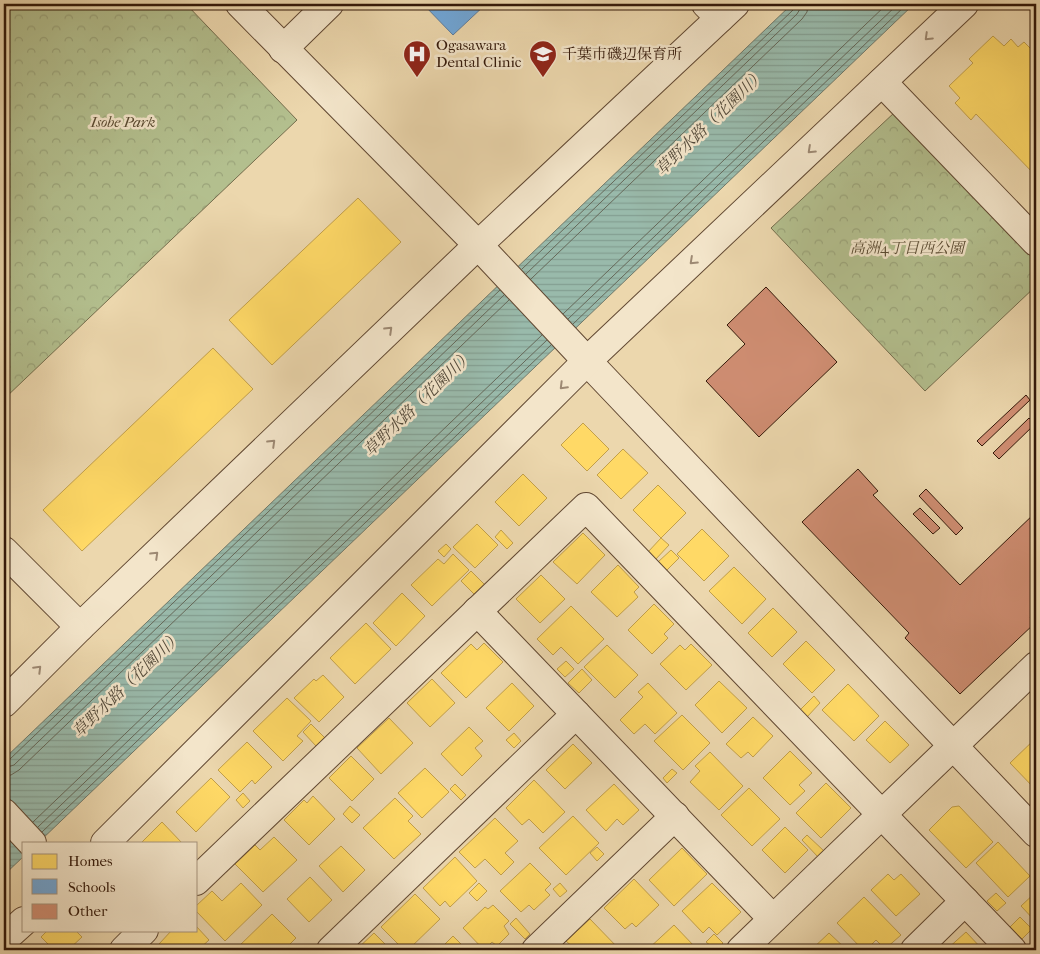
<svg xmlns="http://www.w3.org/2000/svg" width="1040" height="954" viewBox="0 0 1040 954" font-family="'IM FELL French Canon','Noto Serif JP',serif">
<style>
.park{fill:url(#park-crowns);stroke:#736c4c}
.water{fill:url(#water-rules);stroke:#70796a}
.homes{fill:#ffd966;stroke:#c29f4a}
.schools{fill:#6fa8dc;stroke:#5d7d9d}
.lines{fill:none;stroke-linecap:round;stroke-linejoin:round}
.shore{stroke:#66695a;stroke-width:1}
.building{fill:#d08e73;stroke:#331809}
.minor-casing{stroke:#614832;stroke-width:30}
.tertiary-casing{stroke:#614832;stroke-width:30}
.minor{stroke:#f3e5ca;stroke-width:28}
.tertiary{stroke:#f3e5ca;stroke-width:28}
.oneway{stroke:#9d8973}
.labels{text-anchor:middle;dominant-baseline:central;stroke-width:5;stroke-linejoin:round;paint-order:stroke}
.poi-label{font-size:15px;fill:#331809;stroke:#f3e5ca;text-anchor:start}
.park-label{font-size:15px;font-style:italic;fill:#594a31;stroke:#f3e5ca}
.water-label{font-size:16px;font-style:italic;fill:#52493a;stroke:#f3e5ca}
</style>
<defs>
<pattern id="park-crowns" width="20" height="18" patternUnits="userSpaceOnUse" patternTransform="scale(1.25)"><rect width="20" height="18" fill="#b3bf8e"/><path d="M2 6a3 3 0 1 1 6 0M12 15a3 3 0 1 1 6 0" fill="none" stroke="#9aa379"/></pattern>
<pattern id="water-rules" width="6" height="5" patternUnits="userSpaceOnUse" patternTransform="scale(1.25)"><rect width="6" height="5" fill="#99baab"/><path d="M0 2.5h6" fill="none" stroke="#849f92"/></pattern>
</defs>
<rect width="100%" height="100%" fill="#ecd7ad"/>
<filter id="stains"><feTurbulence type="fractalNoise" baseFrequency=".004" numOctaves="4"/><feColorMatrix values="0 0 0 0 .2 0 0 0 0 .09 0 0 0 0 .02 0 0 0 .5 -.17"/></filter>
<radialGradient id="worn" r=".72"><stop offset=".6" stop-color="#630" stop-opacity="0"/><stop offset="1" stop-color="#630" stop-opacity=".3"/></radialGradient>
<g class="park">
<polygon points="4,4 186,4 297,120 4,399"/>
<polygon points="895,112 1036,261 1036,286 925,391 771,228"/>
</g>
<polygon class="water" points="792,4 914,4 38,843 24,843 24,856 4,875 4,759"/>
<g class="homes">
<polygon points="993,36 1004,46 1011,39 1018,47 1024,42 1036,54 1036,176 976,114 971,120 955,103 960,98 949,86 973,63 969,59"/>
<polygon points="358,198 401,242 272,365 229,320"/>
<polygon points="213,348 253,389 82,551 43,510"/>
<polygon points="583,423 609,449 587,471 561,445"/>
<polygon points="623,449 648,473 621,499 597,475"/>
<polygon points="523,474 547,498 519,526 495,502"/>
<polygon points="658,485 686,513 661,538 633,510"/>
<polygon points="477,524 498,545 475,568 453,547"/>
<polygon points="702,529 729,556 704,581 677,554"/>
<polygon points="501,530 513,543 507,549 495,537"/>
<polygon points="583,533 605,555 577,584 553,562"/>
<polygon points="661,538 669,545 655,560 648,552"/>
<polygon points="446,544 451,549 444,557 438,551"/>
<polygon points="671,550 679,558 666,571 658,562"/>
<polygon points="453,554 469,570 432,606 411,585 438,559 444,564"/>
<polygon points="618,565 639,587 634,592 638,597 617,617 591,592"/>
<polygon points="734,567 766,599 742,624 709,591"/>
<polygon points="471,571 485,585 475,595 461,581"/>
<polygon points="541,575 565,599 540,623 516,599"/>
<polygon points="402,593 425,616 396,646 373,623"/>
<polygon points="654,604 674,624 664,634 668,638 652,654 628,630"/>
<polygon points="571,606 604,639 578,664 561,647 553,655 537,639"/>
<polygon points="773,608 797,632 772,657 748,633"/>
<polygon points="366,623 391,649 355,684 330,658"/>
<polygon points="806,641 835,670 812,693 783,664"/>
<polygon points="484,643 503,662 466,698 441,673 471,644 477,650"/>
<polygon points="691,644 712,665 686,690 660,664 680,645 685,650"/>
<polygon points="607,645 638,675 615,698 584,667"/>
<polygon points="566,661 574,669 565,677 557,669"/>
<polygon points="582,669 592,680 579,693 568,683"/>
<polygon points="323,675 344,697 319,722 294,698 314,679 316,681"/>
<polygon points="432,679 455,703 430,727 407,703"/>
<polygon points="719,681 747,708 722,733 695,705"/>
<polygon points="512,683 534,706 509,731 486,708"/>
<polygon points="648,683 677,713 655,734 645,724 634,734 620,720 643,697 638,692"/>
<polygon points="848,684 879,716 854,741 822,710"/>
<polygon points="814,696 820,703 807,717 800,710"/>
<polygon points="287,698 311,721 297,736 303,741 283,761 253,731"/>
<polygon points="682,715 710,743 683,770 654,741"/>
<polygon points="753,717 773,736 753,757 748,752 741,758 726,744"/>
<polygon points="389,718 413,743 381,774 357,748"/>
<polygon points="885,721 909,745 890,763 866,740"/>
<polygon points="311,724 325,738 316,746 303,732"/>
<polygon points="469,727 483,741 475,748 482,756 462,776 441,754"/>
<polygon points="514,733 521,741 514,748 506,740"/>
<polygon points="1036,738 1036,790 1010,763"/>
<polygon points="247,742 272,767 255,784 252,780 240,792 218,770"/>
<polygon points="573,744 592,763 565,789 546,770"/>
<polygon points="790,751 812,773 799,785 805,791 790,805 763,778"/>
<polygon points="710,752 743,786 719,810 690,782 700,771 695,766"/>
<polygon points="351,756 374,779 352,801 329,778"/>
<polygon points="425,768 449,792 422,818 398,793"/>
<polygon points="672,769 677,773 667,783 663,778"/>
<polygon points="211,778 230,797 196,832 176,812"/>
<polygon points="534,780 565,812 543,833 529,819 522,825 506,808"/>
<polygon points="826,783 851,808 821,838 796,813"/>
<polygon points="455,784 466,795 461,800 450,789"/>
<polygon points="614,784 639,810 623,825 617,819 606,831 586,810"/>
<polygon points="749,788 780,819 752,846 721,815"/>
<polygon points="243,793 250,801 243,808 236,800"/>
<polygon points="313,796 335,819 309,845 284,820 304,800 307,803"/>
<polygon points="395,798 413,816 408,821 421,834 394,859 363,828"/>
<polygon points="350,806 360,815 352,823 343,814"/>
<polygon points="959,806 993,842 966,868 929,830 952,807"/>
<polygon points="573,816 599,843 566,875 539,848"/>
<polygon points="495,818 518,841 505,853 514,862 501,875 485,859 475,868 459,852"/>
<polygon points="162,822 182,843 141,843"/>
<polygon points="785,827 808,850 785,873 762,850"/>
<polygon points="807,835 824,851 818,857 802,840"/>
<polygon points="274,837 297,860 263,892 235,864 255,845 260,850"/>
<polygon points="998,842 1030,876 1008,897 976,863"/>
<polygon points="341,846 365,870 343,892 319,866"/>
<polygon points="597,847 604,854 597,861 590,853"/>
<polygon points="682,848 707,874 674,906 649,880"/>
<polygon points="455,857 477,881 450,907 445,901 440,906 423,888"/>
<polygon points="530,863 551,884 545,890 550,895 534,910 529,905 521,912 500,891"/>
<polygon points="888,874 894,880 901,874 920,894 896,916 871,890"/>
<polygon points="310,877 332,900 309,922 287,899"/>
<polygon points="634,879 659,905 636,927 632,923 625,929 604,908"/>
<polygon points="241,883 262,905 225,941 196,911 196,906 212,891 222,901"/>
<polygon points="479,883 487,891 477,901 469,893"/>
<polygon points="560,883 567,891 560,897 553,889"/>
<polygon points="712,883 741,912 717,935 709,927 703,933 682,911"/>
<polygon points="1036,892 1036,922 1021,906"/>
<polygon points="996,893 1006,903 997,911 987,901"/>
<polygon points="415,894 440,919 408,950 404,950 381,927"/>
<polygon points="864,897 901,935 885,949 876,940 866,950 863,950 837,923"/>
<polygon points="493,905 509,921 504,926 509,934 497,946 492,942 484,950 463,928 485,907 488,909"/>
<polygon points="272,914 296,938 284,950 238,950 237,948"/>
<polygon points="1020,917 1032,929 1022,939 1010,927"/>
<polygon points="516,918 530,934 525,939 510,924"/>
<polygon points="590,919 620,950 576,950 566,941"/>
<polygon points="674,925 695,947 692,950 647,950"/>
<polygon points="196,926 209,940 198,950 165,950 159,944 172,930 196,930"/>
<polygon points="48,930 77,930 76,931 82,937 68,950 54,950 41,937"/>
<polygon points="966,932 983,950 946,950"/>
<polygon points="374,933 391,950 356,950"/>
<polygon points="829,933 847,950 811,950"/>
<polygon points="714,934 723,943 716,950 706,942"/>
<polygon points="453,936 467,950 439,950"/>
</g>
<polygon class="schools" points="423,4 486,4 453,35"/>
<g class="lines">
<g class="shore">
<polyline points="522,269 793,10 795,4"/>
<polyline points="526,274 797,14 800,9 801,4"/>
<polyline points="531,279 802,19 807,12 808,4"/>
<polyline points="563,314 887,4"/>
<polyline points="568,319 898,4"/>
<polyline points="573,324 907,4"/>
<polyline points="4,762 9,760 500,290"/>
<polyline points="4,768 14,765 504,295"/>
<polyline points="4,776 11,775 19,770 509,300"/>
<polyline points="33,822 542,335"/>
<polyline points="38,827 547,340"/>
<polyline points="42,832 551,345"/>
</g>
</g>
<g class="building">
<polygon points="766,287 837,362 759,437 706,381 745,344 727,325"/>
<polygon points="1026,395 1030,400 982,446 977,441"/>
<polygon points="1029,418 1035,424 999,459 993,453"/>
<polygon points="858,469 878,491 873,495 960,585 1036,512 1036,611 1030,617 1035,623 960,694 905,638 909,633 802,522"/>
<polygon points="926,489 963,528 956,535 919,496"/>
<polygon points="920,508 940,528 933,534 913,514"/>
</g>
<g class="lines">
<g class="minor-casing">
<g id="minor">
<polyline points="240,4 478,245 587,361"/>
<polyline points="706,4 720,18"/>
<polyline points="283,49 329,4"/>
<polyline points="882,82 1036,242"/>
<polyline points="4,551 80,627"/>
<polyline points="477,611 773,919"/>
<polyline points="196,881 586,507 1012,950"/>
<polyline points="124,950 144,930"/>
<polyline points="331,950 576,714"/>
<polyline points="536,950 675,816"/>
<polyline points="741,950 1036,666"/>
<polyline points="915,950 965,901"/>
</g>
</g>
<g class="tertiary-casing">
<g id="tertiary">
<polyline points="587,361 1036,833"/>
<polyline points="4,703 80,627 478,245 735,4"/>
<polyline points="4,813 32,843"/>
<polyline points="105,843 587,361 964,4"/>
<polyline points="4,939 24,921"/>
</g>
</g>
<use href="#minor" class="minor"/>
<use href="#tertiary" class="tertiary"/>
</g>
<defs><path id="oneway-chevron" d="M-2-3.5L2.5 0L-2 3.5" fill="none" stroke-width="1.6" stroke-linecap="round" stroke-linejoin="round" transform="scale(1.25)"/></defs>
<g class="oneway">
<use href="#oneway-chevron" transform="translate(928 37) rotate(136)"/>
<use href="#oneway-chevron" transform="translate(811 150) rotate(137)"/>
<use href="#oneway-chevron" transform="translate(693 261) rotate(137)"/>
<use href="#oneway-chevron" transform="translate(389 330) rotate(-44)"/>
<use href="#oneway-chevron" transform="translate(563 386) rotate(135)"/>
<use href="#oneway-chevron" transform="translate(272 443) rotate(-44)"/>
<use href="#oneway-chevron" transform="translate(155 555) rotate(-44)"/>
<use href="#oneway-chevron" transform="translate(38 669) rotate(-45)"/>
</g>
<defs>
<g id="hospital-pin" transform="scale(1.4375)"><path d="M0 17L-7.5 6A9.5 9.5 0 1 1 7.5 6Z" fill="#8f2418" stroke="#f3e5ca"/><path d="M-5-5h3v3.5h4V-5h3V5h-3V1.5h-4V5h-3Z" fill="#fff"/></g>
<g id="school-pin" transform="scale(1.4375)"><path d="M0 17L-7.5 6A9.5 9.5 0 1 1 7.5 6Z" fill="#8f2418" stroke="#f3e5ca"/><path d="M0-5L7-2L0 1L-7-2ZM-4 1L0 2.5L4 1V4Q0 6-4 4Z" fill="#fff"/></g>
</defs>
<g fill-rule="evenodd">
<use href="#hospital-pin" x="417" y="54"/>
<use href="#school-pin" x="543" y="54"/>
</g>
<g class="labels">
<g class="poi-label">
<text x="436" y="45">Ogasawara<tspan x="436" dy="17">Dental Clinic</tspan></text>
<text x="562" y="54">千葉市磯辺保育所</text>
</g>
<g class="park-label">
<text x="123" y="122">Isobe Park</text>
<text x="907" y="248">高洲4丁目西公園</text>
</g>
<g class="water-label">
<text transform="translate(710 122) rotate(-44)">草野水路（花園川）</text>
<text transform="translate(418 403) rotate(-44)">草野水路（花園川）</text>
<text transform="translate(127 684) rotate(-44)">草野水路（花園川）</text>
</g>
</g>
<rect width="1040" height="954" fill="none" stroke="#ecd7ad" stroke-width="20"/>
<rect x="5" y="5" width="1030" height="944" fill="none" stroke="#331809" stroke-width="2.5"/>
<rect x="10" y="10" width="1020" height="934" fill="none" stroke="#331809"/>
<rect x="22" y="842" width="175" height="90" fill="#f3e5ca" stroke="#a6937d"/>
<rect x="32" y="854" width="25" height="15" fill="#ffd966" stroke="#a6937d"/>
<text x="68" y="866" font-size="15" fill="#331809">Homes</text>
<rect x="32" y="879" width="25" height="15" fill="#6fa8dc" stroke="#a6937d"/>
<text x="68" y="892" font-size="15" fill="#331809">Schools</text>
<rect x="32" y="904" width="25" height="15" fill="#d08e73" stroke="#a6937d"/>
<text x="68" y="916" font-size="15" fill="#331809">Other</text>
<rect width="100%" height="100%" filter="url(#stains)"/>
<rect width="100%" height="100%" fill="url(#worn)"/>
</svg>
